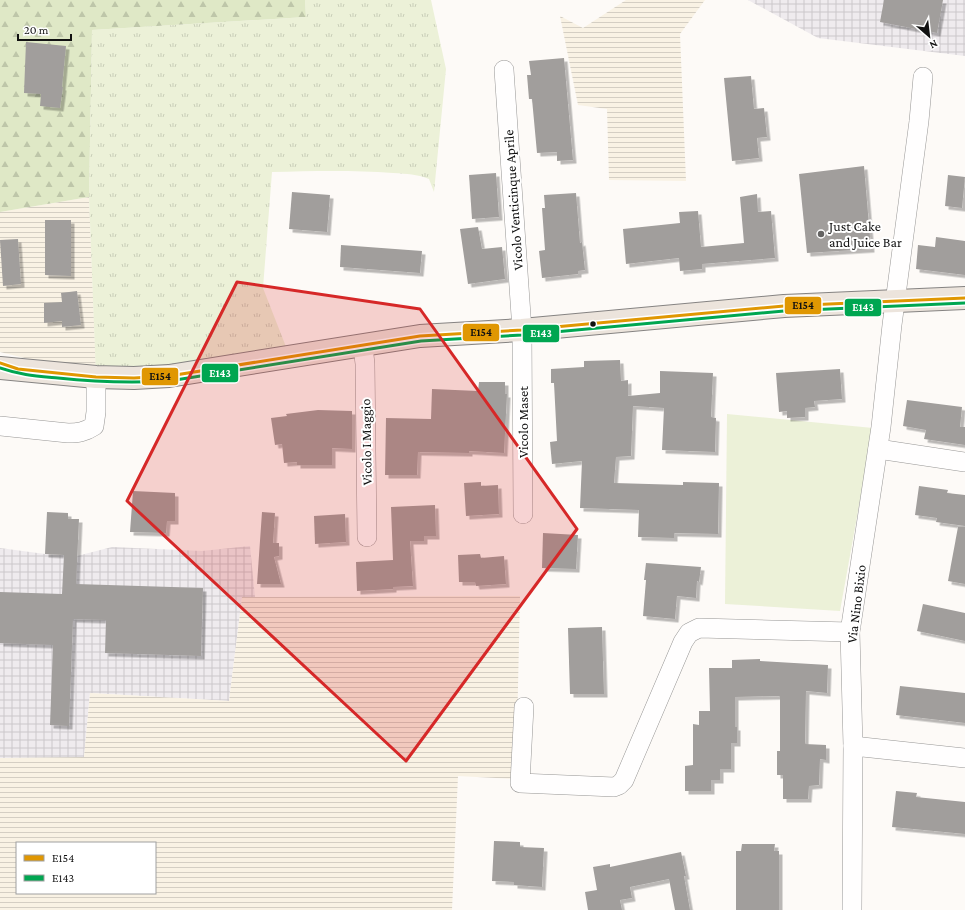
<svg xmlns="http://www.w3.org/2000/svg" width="965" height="910" viewBox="0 0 965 910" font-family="'Crimson Pro',serif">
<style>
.industrial{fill:url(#industrial-grid)}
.farmland{fill:url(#farmland-rules);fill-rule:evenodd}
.grass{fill:url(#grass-tufts)}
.forest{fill:url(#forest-firs)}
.park{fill:#ecf1d8}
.building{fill:#a19e9c;filter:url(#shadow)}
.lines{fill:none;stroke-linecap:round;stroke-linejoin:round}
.minor-casing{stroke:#979695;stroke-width:20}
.major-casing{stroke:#858382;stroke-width:24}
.minor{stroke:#fffefe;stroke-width:19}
.major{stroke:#ece4dc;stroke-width:22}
.bus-1-casing{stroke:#fff;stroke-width:6}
.bus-2-casing{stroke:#fff;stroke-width:6}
.bus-1{stroke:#e09702;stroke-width:3}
.bus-2{stroke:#00a651;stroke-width:3}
.marked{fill:#d62828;fill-opacity:0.2;stroke:#d62828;stroke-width:3;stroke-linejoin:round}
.poi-dot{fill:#646362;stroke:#fff;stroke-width:1.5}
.bus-dot{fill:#111;stroke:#fff;stroke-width:1.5}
.labels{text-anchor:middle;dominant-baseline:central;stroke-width:4;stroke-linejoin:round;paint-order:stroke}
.street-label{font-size:14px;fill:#111;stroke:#fff}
.poi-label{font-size:14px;fill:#111;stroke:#fff;text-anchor:start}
.line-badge{stroke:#fff;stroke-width:1.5}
.badge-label{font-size:11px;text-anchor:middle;font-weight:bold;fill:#fff}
.pale-badge-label{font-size:11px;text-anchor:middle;font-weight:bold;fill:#111}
</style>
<defs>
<pattern id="industrial-grid" width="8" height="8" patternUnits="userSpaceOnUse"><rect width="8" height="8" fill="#efebee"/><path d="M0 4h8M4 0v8" fill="none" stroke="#ccc8cb"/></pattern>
<pattern id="farmland-rules" width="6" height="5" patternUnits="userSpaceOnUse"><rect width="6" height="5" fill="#f9f2e4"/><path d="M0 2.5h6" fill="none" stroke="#d4cec3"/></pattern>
<pattern id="grass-tufts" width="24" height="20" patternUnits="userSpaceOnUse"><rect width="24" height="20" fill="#ecf1d8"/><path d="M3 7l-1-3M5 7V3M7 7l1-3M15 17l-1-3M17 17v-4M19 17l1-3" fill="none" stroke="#c9ceb8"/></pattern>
<pattern id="forest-firs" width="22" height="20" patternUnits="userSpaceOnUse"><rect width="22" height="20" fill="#dfe8c6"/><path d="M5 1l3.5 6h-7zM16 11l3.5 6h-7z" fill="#bec6a9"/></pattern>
<filter id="shadow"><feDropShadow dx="3.5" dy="3.5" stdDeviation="0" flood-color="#0004"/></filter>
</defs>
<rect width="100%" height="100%" fill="#fdfaf7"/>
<g class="industrial">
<polygon points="748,0 965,0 965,56 818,38"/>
<polygon points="250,546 255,597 242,598 229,701 90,693 84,757 0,758 0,548 45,554 77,556 112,547 202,551"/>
</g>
<g class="farmland">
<polygon points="626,0 705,0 680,34 686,181 609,180 607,109 578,105 560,16 583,28"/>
<polygon points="89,197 96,369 41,362 0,352 0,212"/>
<path d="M520,596L516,779L458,776L452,910H0V758L84,757L90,693L229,701L242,597ZM17,843H155V893H17Z"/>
</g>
<path class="grass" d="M305,0H431L446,69L434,192L429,179C416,174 408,174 393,173C353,170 313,171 272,172L263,288L290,357L96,377L89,197L92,30L306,17Z"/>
<polygon class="forest" points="0,0 305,0 306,17 92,30 89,197 0,212"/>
<polygon class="park" points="727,414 873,428 840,611 725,604"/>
<g class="building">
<polygon points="884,0 943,0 937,33 880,22"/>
<polygon points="26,42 66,46 62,87 63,87 60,108 40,106 41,94 24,93"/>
<polygon points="564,58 573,160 557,161 557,152 537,153 532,99 529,99 527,75 531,75 529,61"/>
<polygon points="751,76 754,109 764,108 767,137 757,138 759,158 732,161 724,78"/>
<polygon points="864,166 871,249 807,253 799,174"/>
<polygon points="496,173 499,217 472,219 469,175"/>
<polygon points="948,175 965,177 962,208 945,206"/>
<polygon points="292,192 330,195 327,232 289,229"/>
<polygon points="576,193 580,243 582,242 585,270 578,271 578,274 542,278 539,251 545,250 542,208 545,208 544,195"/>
<polygon points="757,194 758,212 771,211 775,258 702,264 702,269 680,271 679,258 626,264 623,229 680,223 679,212 698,211 701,247 744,243 740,197"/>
<polygon points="45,220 71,220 71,276 45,275"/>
<polygon points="478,227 482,249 502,247 505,279 468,284 460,229"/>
<polygon points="936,237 965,241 965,275 916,269 918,245 935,247"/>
<polygon points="18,239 21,284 3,286 0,240"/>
<polygon points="341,245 422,251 420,273 340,267"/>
<polygon points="77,291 81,325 62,327 62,321 44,323 44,303 62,302 61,293"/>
<polygon points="620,360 621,381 628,380 628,396 660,393 660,371 713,373 711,417 716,418 715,452 662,450 664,408 633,406 631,456 616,457 614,483 683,485 683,482 719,483 718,534 674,533 674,538 638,537 639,510 580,508 582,461 552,464 550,442 557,441 554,383 551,383 551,369 584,367 584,361"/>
<polygon points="840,369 842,399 814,401 815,407 805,408 805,417 787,418 787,411 779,412 776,373"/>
<polygon points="479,382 505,382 505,394 507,394 504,453 469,451 469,453 418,452 417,475 385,475 386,418 431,419 432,389 478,391"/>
<polygon points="907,400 962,407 960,427 965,427 965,445 924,439 926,430 903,426"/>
<polygon points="318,410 352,411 352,449 332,448 332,465 297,465 297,462 284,463 282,444 275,445 271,418 287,416 286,414"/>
<polygon points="481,482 481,486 498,485 499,514 466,516 464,483"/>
<polygon points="919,486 948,490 947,493 965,495 965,526 936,522 937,518 915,515"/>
<polygon points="133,491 175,493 175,521 167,521 166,533 130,532"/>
<polygon points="435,505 436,536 424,536 424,541 410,541 413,586 393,587 393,589 357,591 356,562 393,560 391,507"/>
<polygon points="47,512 68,513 68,519 79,519 76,584 203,588 201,656 105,653 106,620 73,619 69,726 50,725 53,645 0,643 0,592 62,594 64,555 45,554"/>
<polygon points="262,512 275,513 273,543 279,543 279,556 274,557 281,584 257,584"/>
<polygon points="345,514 346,542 315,544 314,516"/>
<polygon points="958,527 965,527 965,584 948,581"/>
<polygon points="543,533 578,535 576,569 542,568"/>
<polygon points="480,554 481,558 504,556 506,584 476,586 475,582 459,582 458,555"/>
<polygon points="646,563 701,567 699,582 697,581 696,598 677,596 675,619 643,616 646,580 644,580"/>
<polygon points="923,604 965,613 965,641 917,631"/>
<polygon points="602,627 604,694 570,694 568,628"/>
<polygon points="760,659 760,661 828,665 827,693 806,691 805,744 826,745 826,760 820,759 819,785 809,786 808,799 783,799 783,775 777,775 777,751 780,751 780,696 735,697 735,727 737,727 737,743 731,743 731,769 720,769 720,780 711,780 711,791 685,791 685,766 693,765 693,724 699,725 699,711 710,711 709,668 732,668 732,660"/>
<polygon points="900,686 965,693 965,723 896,715"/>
<polygon points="896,791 917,793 916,797 965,802 965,834 892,827"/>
<polygon points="494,841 520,842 520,847 544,848 542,887 514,885 514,882 492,881"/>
<polygon points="742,844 775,844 774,851 779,851 779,910 736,910 736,851 741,851"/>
<polygon points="681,852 686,876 684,876 690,910 675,910 669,879 630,887 632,898 620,900 622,910 588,910 585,892 597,890 593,867 610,864 610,867"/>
</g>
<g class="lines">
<g class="minor-casing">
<g id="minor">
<polyline points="504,70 522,330 523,514"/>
<polyline points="363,346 365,364 367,537"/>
<path d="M0,426L68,433C78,433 85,432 94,426L96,412V377"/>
<polyline points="878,449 965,462"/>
<polyline points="524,707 520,783 614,787 619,785 624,780 683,642 689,633 699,628 850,632"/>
<polyline points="853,746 965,758"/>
<polyline points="852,910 853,746 850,632 881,427 892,325 919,121 923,77"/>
</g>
</g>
<g class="major-casing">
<polyline id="major" points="0,368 96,377 134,378 169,376 420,336 522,330 784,306 965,298"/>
</g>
<use href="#minor" class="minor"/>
<use href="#major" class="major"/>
<g class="bus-1-casing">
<polyline id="bus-1" points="0,363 18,369 96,377 134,378 169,376 420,336 522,330 784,306 965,298"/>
</g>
<g class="bus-2-casing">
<path id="bus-2" d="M0,368C20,375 37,376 58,378C95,382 132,383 169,381L421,341L522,335L784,311L965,303"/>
</g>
<use href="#bus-1" class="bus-1"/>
<use href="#bus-2" class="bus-2"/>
</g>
<path class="marked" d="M237,282L420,309L577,529L406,761L127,501Z"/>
<circle class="poi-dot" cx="821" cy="234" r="4"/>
<circle class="bus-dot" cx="593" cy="324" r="3.5"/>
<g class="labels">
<g class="street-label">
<text transform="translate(513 200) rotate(-94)">Vicolo Venticinque Aprile</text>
<text transform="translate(523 422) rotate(-90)">Vicolo Maset</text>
<text transform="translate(366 442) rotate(-91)">Vicolo I Maggio</text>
<text transform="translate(856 604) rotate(-83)">Via Nino Bixio</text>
</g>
<g class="poi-label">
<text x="829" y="226">Just Cake<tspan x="829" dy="16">and Juice Bar</tspan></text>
</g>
</g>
<g class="line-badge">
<rect x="784" y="296" width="38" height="19" rx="4" fill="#e09702"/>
<rect x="844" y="298" width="38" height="19" rx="4" fill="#00a651"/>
<rect x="462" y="323" width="38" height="19" rx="4" fill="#e09702"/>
<rect x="522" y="324" width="38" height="19" rx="4" fill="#00a651"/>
<rect x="201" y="363" width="38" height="20" rx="4" fill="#00a651"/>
<rect x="141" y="367" width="38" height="19" rx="4" fill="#e09702"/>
</g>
<g class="badge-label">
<text x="863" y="311">E143</text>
<text x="541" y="337">E143</text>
<text x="220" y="377">E143</text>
</g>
<g class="pale-badge-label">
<text x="803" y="309">E154</text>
<text x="481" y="336">E154</text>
<text x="160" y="380">E154</text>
</g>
<rect x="16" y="842" width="140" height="52" fill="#ffffff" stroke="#a0a0a0"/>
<rect x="24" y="855" width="20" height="6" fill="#e09702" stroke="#a0a0a0"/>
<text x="52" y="862" font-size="12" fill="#111111">E154</text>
<rect x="24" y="875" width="20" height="6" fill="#00a651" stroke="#a0a0a0"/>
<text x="52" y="882" font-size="12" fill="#111111">E143</text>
<g transform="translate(929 36) rotate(152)" stroke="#ffffff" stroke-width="3" paint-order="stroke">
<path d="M0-3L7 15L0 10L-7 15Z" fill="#111111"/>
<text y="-6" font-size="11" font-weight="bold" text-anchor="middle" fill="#111111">N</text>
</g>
<path d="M18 34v6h53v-6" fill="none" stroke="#111111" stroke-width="2"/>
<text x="24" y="34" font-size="12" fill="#111111" stroke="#ffffff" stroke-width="3" paint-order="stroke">20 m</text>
</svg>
